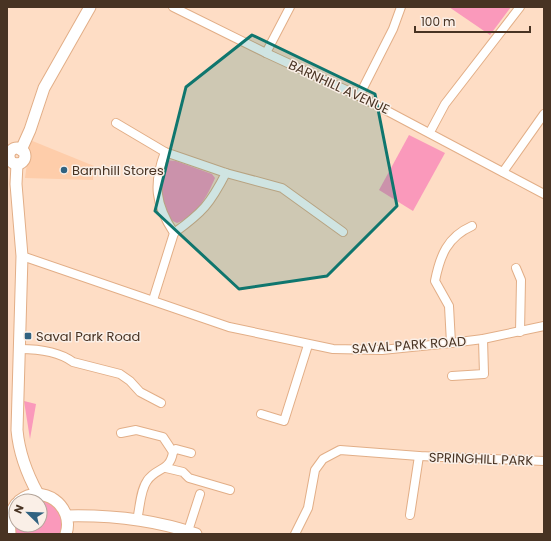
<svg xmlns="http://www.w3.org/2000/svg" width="551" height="541" viewBox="0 0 551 541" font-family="Poppins,sans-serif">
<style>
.built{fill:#fecdaa}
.green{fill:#fa99bb}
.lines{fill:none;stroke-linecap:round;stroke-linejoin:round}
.street-casing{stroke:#e2ae87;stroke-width:10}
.secondary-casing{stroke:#e2ae87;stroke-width:13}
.street{stroke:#fff;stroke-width:8}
.secondary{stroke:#fff;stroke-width:11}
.marked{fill:#0f766e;fill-opacity:0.2;stroke:#0f766e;stroke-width:3;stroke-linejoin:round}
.poi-dot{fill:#316280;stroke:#faefe7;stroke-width:1.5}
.labels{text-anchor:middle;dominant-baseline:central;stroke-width:3;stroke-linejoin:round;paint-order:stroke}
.street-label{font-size:13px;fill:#483323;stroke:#faefe7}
.poi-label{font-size:13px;fill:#483323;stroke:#faefe7;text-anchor:start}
</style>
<rect width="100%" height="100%" fill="#feddc5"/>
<polygon class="built" points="30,140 94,166 93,180 25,178"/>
<g class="green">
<polygon points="449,7 511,7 490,35"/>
<polygon points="409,135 445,153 413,211 379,190"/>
<path d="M166,160L176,161L212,174L215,178C207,197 197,215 177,223C156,215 158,177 166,160Z"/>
<polygon points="24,401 36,404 30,439"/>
<polygon points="34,500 51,502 62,513 62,534 16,534 14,526 16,516 16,525 40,525 40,501 31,501"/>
</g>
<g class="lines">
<g class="street-casing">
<g id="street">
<polyline points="173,7 266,53 359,96 544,194"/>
<polyline points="266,53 290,7"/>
<polyline points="359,96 393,29 401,7"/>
<polyline points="116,123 165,152 226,173 282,188 343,232"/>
<polyline points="430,132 445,104 520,7"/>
<polyline points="503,172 544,114"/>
<path d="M174,233C203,212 210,204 226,173"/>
<polyline points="22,256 229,327 333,349 382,350 451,343 483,339 544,326"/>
<polyline points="516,268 521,280 520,332"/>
<path d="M153,300L174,233C155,204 153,184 165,152"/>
<path d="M451,343L449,306L435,281C440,256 447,237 472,226"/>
<path d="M20,349C38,349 58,351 73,362L120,374L130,381L140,392L161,403"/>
<polyline points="452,376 484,374 483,339"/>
<polyline points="261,414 284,421 308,345"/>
<path d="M121,433L136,430L163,437L173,452C170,472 156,467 147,481C140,491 140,508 137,520"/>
<polyline points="173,452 176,449 191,453"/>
<polyline points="166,468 183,472 189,478 230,490"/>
<polyline points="410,515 419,456"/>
<polyline points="188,531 200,494"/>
<polyline points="295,534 308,508 315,470 323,459 340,450 419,456 544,461"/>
</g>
</g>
<g class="secondary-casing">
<g id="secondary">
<circle cx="17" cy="156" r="8"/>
<polyline points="21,150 30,130 44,88 90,7"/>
<path d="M17,164L16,184L22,256L17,430C19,453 27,474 38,494"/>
<path d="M19,501C42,482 75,506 66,534"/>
<path d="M67,516C110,515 155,520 196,534"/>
<polyline points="10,534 9,516 16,504"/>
</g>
</g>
<use href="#street" class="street"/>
<use href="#secondary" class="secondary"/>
</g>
<path class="marked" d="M252,35L375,94L397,206L327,276L239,289L155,211L186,87Z"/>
<g class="poi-dot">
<circle cx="64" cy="170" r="4"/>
<rect x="24" y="332" width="8" height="8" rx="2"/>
</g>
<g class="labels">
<g class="street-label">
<text transform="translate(339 87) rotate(25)">BARNHILL AVENUE</text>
<text transform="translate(409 345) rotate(-4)">SAVAL PARK ROAD</text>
<text transform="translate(481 459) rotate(2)">SPRINGHILL PARK</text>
</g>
<g class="poi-label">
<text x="72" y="170">Barnhill Stores</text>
<text x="36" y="336">Saval Park Road</text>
</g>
</g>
<rect width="551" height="541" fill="none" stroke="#483323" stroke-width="16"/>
<g transform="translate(28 513) rotate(293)"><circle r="19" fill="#faefe7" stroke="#b3a499"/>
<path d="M0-3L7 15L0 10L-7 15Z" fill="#316280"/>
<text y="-6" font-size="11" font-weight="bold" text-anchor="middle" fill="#483323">N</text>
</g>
<path d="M415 26v6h115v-6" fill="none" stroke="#483323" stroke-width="2"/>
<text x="421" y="26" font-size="12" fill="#483323" stroke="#faefe7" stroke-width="3" paint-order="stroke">100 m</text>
</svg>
